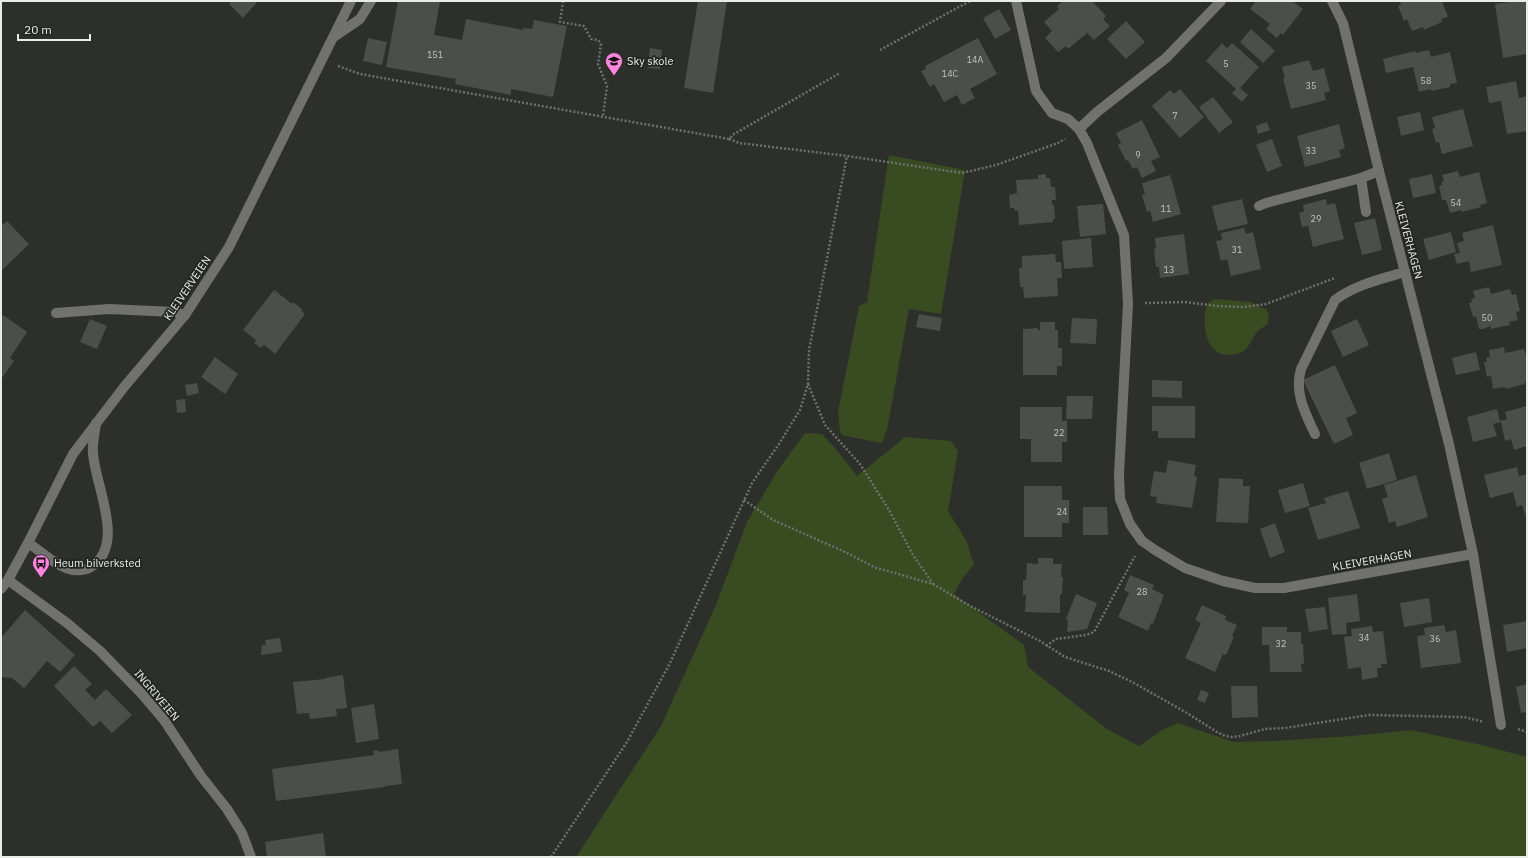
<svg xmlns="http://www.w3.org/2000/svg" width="1528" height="858" viewBox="0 0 1528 858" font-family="'IBM Plex Sans',sans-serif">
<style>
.green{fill:#394b21}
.building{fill:#4c4f49}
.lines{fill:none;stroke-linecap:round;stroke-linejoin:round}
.path{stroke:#6f716c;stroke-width:2.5;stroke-dasharray:2 2;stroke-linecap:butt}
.minor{stroke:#717270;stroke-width:10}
.labels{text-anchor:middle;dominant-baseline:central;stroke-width:3.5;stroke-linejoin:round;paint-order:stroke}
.number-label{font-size:9px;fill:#c2c4c0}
.poi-label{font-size:11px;fill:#e9ebe7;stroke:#232621;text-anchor:start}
.street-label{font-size:11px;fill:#e9ebe7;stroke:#232621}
</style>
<rect width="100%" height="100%" fill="#2d2f2a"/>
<g class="green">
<polygon points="889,155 965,170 941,314 909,309 888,425 884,438 881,443 842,435 840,432 838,412 859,306 867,302"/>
<path d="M1215,299L1250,302L1267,310L1269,317L1267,325C1252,332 1254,341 1245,350C1241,354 1233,355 1228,355C1208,354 1203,331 1205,314C1205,311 1207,306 1208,303Z"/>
<polygon points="805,433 822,434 836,449 857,476 905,437 951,441 958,451 948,511 966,540 974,564 962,579 954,594 1024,645 1028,667 1107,729 1139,746 1162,730 1178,723 1234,742 1274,741 1352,736 1411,730 1482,745 1527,757 1527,857 576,857 661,726 716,605 747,522 778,470"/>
</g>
<g class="building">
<polygon points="232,1 258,1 243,18 229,4"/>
<polygon points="398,1 440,1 434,35 462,40 466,19 523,30 523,28 532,29 534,20 567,26 553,97 511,89 511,95 455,84 456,79 386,67"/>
<polygon points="698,1 727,1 713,93 684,88"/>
<polygon points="1063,1 1092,1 1106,16 1103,19 1110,26 1094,40 1087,33 1068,49 1066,46 1058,52 1045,38 1052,31 1044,22 1059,9 1057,6"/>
<polygon points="1256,1 1292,1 1303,9 1283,35 1281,33 1277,38 1266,29 1270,24 1250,9"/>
<polygon points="1401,1 1442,1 1448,17 1441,19 1442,22 1424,30 1423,27 1412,31 1407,19 1404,21 1398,6 1401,5 1400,2"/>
<polygon points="1516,1 1526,1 1527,54 1503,58 1495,4"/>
<polygon points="999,9 1011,30 995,39 983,18"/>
<polygon points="1126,21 1145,42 1126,59 1107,39"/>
<polygon points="1251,29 1275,51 1263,63 1240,42"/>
<polygon points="368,38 387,42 382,65 363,61"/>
<polygon points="978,38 997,74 970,89 975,98 962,105 957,95 944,102 934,84 930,87 921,71 926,69 925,66"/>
<polygon points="1222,43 1227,48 1232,43 1259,67 1240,88 1248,95 1242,102 1232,93 1236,89 1206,61"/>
<polygon points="650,48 662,50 660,69 648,68"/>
<polygon points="1429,50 1431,57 1450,52 1457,83 1450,84 1450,87 1431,91 1431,89 1419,92 1413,67 1386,73 1383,59 1415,51 1416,53"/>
<polygon points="1309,60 1313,71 1324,68 1330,91 1324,93 1326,100 1291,109 1283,78 1285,78 1282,67"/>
<polygon points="1516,81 1519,98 1527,96 1527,131 1507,134 1501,101 1489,103 1486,87"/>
<polygon points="1180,89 1204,117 1180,138 1152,106 1170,90 1174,94"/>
<polygon points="1213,97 1233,122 1219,133 1199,107"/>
<polygon points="1463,109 1473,146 1442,154 1439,142 1436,143 1432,129 1435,128 1432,117"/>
<polygon points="1420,112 1424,130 1401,136 1397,117"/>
<polygon points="1142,120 1160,157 1151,161 1156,171 1142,178 1137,167 1133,169 1128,160 1126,161 1118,145 1121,143 1116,133"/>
<polygon points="1267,122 1270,130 1258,134 1256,126"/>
<polygon points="1339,124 1345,148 1339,150 1341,157 1305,167 1297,136"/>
<polygon points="1272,139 1282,166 1267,172 1256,145"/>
<polygon points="1458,171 1460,177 1479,172 1487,203 1480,205 1481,207 1462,212 1461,210 1450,213 1446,200 1442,200 1439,186 1442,185 1442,181 1444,181 1442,175"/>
<polygon points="1046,174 1046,178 1050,178 1051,187 1055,187 1056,200 1052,200 1052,205 1054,205 1055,219 1053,219 1053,222 1019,225 1018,210 1015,211 1014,208 1010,208 1009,195 1017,193 1016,180 1038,179 1038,175"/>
<polygon points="1432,174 1436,193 1413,198 1409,179"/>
<polygon points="1170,175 1181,214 1153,222 1150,211 1147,212 1142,195 1145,194 1142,183"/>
<polygon points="1242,199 1248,224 1218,231 1212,206"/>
<polygon points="1326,199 1327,205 1335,203 1344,239 1313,247 1308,226 1302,227 1299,213 1304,211 1303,205"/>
<polygon points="1103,204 1106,234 1080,237 1077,206"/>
<polygon points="1375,218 1382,250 1362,255 1354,223"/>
<polygon points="7,221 29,244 1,271 1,226"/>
<polygon points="1493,225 1502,265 1471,272 1469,261 1457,264 1454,254 1460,253 1457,243 1464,241 1462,233"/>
<polygon points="1244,228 1246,234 1253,232 1261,269 1231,276 1227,259 1221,261 1216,241 1222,240 1221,233"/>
<polygon points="1451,232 1456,252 1429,260 1423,239"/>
<polygon points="1184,234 1189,274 1160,278 1159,267 1156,267 1154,249 1156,248 1155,238"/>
<polygon points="1091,238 1093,267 1064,269 1062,241"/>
<polygon points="1055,254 1056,262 1061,262 1062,278 1057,278 1058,296 1024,298 1023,287 1020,287 1019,268 1022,268 1022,256"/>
<polygon points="1489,287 1491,294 1510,289 1512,295 1516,294 1520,311 1516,312 1518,320 1509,322 1510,325 1491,329 1491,326 1483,329 1479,329 1476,316 1473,317 1469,303 1472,302 1471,299 1475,298 1473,291"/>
<polygon points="274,290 292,304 293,302 303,310 301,311 305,314 275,354 264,345 261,348 254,343 256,340 243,330"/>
<polygon points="919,314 942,318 940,331 916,327"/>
<polygon points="3,315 27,332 10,358 14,361 2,378 1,377 1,318"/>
<polygon points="1072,318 1097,319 1096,344 1070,343"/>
<polygon points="90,319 107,326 97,349 80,342"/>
<polygon points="1357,319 1369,345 1343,357 1331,331"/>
<polygon points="1040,322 1055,322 1055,330 1058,330 1058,348 1062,348 1062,366 1057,366 1057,375 1023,375 1023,329 1038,328 1038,330 1040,330"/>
<polygon points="1504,347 1505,353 1524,349 1527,360 1527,382 1524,382 1525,384 1506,389 1505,387 1493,389 1491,376 1487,377 1484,362 1487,362 1486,358 1490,357 1489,350"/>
<polygon points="1476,352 1480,370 1456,375 1452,358"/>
<polygon points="215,357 238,374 225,394 201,377"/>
<polygon points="1335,365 1357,413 1346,418 1353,435 1334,444 1303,380"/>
<polygon points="1152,380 1182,381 1182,398 1152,397"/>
<polygon points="197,383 199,393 187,396 185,385"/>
<polygon points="1067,396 1093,396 1092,419 1066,419"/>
<polygon points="185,399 186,412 177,413 176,400"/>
<polygon points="1152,406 1195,406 1195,438 1158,438 1158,431 1152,431"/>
<polygon points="1527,406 1527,446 1514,450 1511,439 1505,441 1501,422 1493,424 1497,436 1473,442 1467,417 1497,409 1500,421 1507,419 1505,412"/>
<polygon points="1020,407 1062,407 1062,421 1067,421 1067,442 1062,442 1062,462 1031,462 1031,439 1020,439"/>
<polygon points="1389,453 1397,480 1367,489 1359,463"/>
<polygon points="1168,460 1196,465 1194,476 1197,477 1192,508 1156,503 1157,497 1150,496 1154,471 1166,473"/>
<polygon points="1517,467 1519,476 1527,474 1527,520 1522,505 1517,507 1513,492 1490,498 1484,475"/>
<polygon points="1416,475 1428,517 1397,527 1395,521 1389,523 1382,499 1388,497 1384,485"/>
<polygon points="1219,478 1243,479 1243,486 1250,486 1248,523 1216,522"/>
<polygon points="1303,483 1310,506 1285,513 1278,490"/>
<polygon points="1024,486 1062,486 1062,500 1069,500 1069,523 1062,523 1062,537 1024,537"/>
<polygon points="1348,491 1360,528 1318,540 1308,508 1326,503 1324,498"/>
<polygon points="1083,507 1107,507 1108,535 1083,535"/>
<polygon points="1275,523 1285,552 1270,558 1260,529"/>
<polygon points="1038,558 1053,558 1053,564 1062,564 1061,577 1063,577 1062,594 1060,594 1060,613 1025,612 1026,595 1023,595 1023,580 1026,580 1027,563 1038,564"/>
<polygon points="1130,575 1154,585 1152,589 1164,595 1153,624 1151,623 1148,631 1118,617 1129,593 1124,590"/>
<polygon points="1076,594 1097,603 1087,629 1067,632 1068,620 1066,619"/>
<polygon points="1357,594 1360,621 1346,623 1347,634 1332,635 1328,598"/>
<polygon points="1429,598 1432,622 1404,627 1400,603"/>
<polygon points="1202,605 1226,616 1225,620 1237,625 1232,636 1234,637 1226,655 1223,654 1215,672 1185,658 1201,623 1195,620"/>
<polygon points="1325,607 1328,629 1309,632 1305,609"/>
<polygon points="25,610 75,655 60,672 47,661 24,688 12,678 1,677 1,638"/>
<polygon points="1527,621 1527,648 1507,652 1503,625"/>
<polygon points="1444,625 1446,632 1456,630 1461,663 1421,668 1417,636 1425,635 1424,628"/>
<polygon points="1372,626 1373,632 1383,631 1387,664 1381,664 1382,668 1377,668 1378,677 1362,680 1361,667 1348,669 1344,637 1352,636 1351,629"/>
<polygon points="1262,627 1287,627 1287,632 1301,632 1301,644 1303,644 1304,664 1301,664 1302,672 1270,672 1269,645 1262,645"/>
<polygon points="280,638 282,652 261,655 262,645 266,645 265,640"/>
<polygon points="74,666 92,684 85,690 95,700 106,689 132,715 112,733 100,721 93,727 54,686"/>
<polygon points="343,675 347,708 336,709 337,716 310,719 309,713 297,714 293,682 325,679 325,678"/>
<polygon points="1527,684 1527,712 1521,713 1516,687"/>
<polygon points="1231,686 1257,686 1258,717 1232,718"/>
<polygon points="1201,690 1209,693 1205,703 1197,700"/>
<polygon points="374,704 379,739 356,743 351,708"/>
<polygon points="398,749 402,784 385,786 385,787 276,801 272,769 374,755 373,751 378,750 379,752"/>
<polygon points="323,833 326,857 267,857 265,842"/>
</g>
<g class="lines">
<g class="path">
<polyline points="563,1 560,22 584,26 591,39 598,40 601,44 598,64 607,86 603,116"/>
<polyline points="880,50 970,1"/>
<polyline points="338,66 360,74 729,139 734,134 840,73"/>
<polyline points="729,139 739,143 847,156 962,173 996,165 1058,143 1065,139"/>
<polyline points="1145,303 1185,302 1217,306 1243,307 1266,304 1335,278"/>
<polyline points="808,384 825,425 860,464 889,510 913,555 933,584"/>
<polyline points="744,500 773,520 843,551 876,568 895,573 933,584 972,607 1040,641 1065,657 1109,671 1134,683 1187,713 1217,732 1225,736 1232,737 1240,736 1265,729 1285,728 1369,715 1464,717 1484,722"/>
<polyline points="1046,646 1056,639 1086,635 1094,632 1135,556"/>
<polyline points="1518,729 1527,732"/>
<polyline points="551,857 627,742 670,663 752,483 779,444 800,410 808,384 809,350 847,156"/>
</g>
<g class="minor">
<polyline points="1016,1 1036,91 1052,113 1068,119 1079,129"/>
<polyline points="1221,1 1166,58 1097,112 1079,129 1087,143 1124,235 1128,304 1119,474 1120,499 1130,524 1142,541 1155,550 1185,568 1223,581 1255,588 1284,588 1473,554 1449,444 1379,171 1343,23 1332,1"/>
<polyline points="335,36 360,19 371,1"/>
<polyline points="1361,178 1366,212"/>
<polyline points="1259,206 1266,203 1361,178 1379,171"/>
<polyline points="56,313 109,309 174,312 185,315"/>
<path d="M1315,434C1305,413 1294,392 1301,369L1335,300C1355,285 1381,279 1405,272"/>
<path d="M28,543C41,551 52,563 66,568C76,572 87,571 95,564C124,540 95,485 93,453C92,444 95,433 96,423"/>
<polyline points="1473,554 1501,725"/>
<polyline points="8,580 67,623 100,651 141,693 164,720 201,776 227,809 242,833 251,857"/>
<polyline points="1,589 8,580 28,543 73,454 124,387 185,315 229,247 351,1"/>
</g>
</g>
<defs>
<g id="school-pin" transform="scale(0.9)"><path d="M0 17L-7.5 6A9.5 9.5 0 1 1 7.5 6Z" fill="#ff85de" stroke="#232621"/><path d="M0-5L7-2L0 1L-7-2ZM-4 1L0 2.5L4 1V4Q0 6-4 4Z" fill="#111"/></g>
<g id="bus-pin" transform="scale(0.9)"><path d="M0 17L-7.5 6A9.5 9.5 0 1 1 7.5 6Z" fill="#ff85de" stroke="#232621"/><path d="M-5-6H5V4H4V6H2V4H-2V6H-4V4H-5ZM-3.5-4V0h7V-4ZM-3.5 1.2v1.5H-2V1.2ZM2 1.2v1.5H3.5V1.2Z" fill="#111"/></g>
</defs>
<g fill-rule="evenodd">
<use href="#school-pin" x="614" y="61"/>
<use href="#bus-pin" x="41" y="563"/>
</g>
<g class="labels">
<g class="number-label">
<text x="435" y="54">151</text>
<text x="975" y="59">14A</text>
<text x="1226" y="63">5</text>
<text x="950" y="73">14C</text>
<text x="1426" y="80">58</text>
<text x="1311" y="85">35</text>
<text x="1175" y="115">7</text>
<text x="1311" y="150">33</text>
<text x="1138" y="154">9</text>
<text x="1456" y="202">54</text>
<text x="1166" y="208">11</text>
<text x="1316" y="218">29</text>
<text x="1237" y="249">31</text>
<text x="1169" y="269">13</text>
<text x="1487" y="317">50</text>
<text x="1059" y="432">22</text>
<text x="1062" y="511">24</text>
<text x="1142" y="591">28</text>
<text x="1364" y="637">34</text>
<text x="1435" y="638">36</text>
<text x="1281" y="643">32</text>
</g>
<g class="poi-label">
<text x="627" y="61">Sky skole</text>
<text x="54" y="563">Heum bilverksted</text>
</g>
<g class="street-label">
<text transform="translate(1409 240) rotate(75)">KLEIVERHAGEN</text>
<text transform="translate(187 288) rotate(-56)">KLEIVERVEIEN</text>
<text transform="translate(1372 560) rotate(-10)">KLEIVERHAGEN</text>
<text transform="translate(157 695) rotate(50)">INGRIVEIEN</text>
</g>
</g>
<rect width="1528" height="858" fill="none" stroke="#e9ebe7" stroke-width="4"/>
<path d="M18 34v6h72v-6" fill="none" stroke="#e9ebe7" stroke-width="2"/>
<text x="24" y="34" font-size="12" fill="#e9ebe7" stroke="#232621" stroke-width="3" paint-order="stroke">20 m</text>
</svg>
